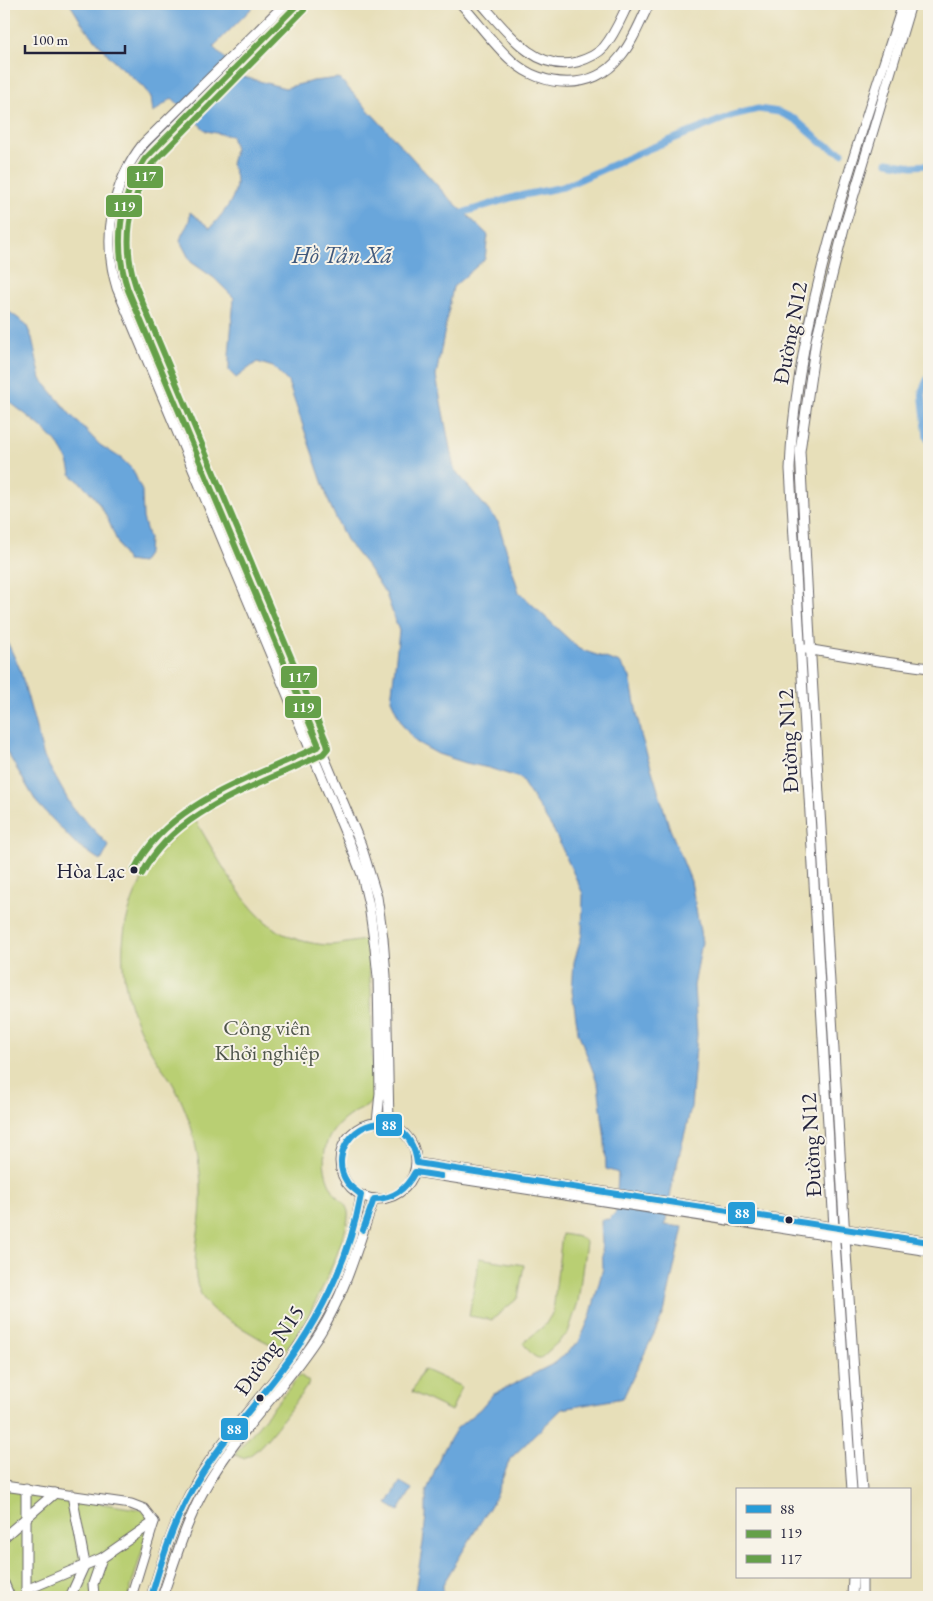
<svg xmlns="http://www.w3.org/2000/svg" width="933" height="1601" viewBox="0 0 933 1601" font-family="'EB Garamond',serif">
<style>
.green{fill:#b9cf73;stroke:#6e7857}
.water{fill:#69a6db;stroke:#46648b}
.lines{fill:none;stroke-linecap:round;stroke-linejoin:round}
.canal{stroke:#69a6db;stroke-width:7}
.minor-casing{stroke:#676467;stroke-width:11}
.minor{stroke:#fff;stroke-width:9}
.bus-1-casing{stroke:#f7f3e8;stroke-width:10}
.bus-2-casing{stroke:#f7f3e8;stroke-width:10}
.bus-3-casing{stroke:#f7f3e8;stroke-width:10}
.bus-1{stroke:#269cd8;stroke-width:6}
.bus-2{stroke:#65a049;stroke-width:6}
.bus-3{stroke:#65a049;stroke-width:6}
.bus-dot{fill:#22223b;stroke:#f7f3e8;stroke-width:2}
.labels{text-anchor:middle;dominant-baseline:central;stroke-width:4;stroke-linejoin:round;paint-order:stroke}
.bus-label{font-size:21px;fill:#22223b;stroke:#f7f3e8;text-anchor:end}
.street-label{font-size:22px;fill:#22223b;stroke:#f7f3e8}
.park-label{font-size:22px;fill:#4f564c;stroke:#f7f3e8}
.water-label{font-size:24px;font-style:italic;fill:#3e577b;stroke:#f7f3e8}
.line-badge{stroke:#f7f3e8;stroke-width:2}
.badge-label{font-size:14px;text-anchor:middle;font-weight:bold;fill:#fff}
</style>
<rect width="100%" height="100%" fill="#f7f3e8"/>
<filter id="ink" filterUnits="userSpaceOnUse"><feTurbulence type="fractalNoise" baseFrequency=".02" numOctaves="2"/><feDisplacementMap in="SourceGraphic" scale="10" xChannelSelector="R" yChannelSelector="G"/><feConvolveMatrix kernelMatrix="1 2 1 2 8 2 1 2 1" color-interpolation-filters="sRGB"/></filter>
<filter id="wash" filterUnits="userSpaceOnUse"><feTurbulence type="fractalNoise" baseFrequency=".0096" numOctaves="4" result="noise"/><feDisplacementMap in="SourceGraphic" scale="20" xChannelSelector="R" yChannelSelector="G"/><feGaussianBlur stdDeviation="1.12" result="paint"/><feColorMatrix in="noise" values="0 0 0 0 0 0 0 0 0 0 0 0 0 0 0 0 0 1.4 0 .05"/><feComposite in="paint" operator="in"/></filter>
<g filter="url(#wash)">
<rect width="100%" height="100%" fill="#e7dfb9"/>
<g class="green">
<path d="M194,818C215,852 239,902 271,926C285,938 310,944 328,945C340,945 354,941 366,940L371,990L373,1099C368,1108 360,1109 352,1114C341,1121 332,1130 327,1142C321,1161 325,1181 337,1196C341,1201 347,1205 348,1212C352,1231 302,1337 286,1349C270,1346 256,1336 242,1328C231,1322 219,1316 210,1307C183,1279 201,1236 201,1201C202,1177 198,1154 192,1130C187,1113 179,1094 170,1079C162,1067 153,1056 147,1044C101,959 122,878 194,818Z"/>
<path d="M562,1234L580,1237L586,1242L578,1302L568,1333L541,1358C533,1359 528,1349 523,1343L545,1325L553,1312Z"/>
<polygon points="479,1258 524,1265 518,1298 492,1320 469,1316"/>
<polygon points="423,1369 462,1387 451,1411 412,1392"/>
<path d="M300,1375L309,1382L308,1385C297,1399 261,1453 246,1457C242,1459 239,1457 235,1454Z"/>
<polygon points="4,1488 143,1510 151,1522 128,1597 4,1597"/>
</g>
<g class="water">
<path d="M70,4H256L213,47L244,77L285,88L313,81L339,78L446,195L488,235L485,259L453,287L436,376L454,469L498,522L519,592L579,649L620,663L630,677L641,735L670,829L691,881L702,942L694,986L697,1034L691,1108L673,1181L665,1225L683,1227L664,1313L623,1398L562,1409L510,1459L494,1500L443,1584V1597H414L423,1543L426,1516V1493L441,1454L457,1428L480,1409L492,1395L555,1363L579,1342L590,1317L603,1268L601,1220L609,1219L616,1212L618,1173L606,1169L605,1141L598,1084L578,1032L572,991L574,962L582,934L583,894L554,831L520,778L489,768L466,763L438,754L416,742L403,726L391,700L399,631L386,594L368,567L346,540L330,505L288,382L273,367L257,362L236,378L229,371V355L234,298L214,278L191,262L180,241C183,227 190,228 190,212L210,228C227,209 245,189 231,164L235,149L231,136L206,131L172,98L153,113L151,97L143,87L110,57L83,25Z"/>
<path d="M4,308L26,324L32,338L41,379L70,414L100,445L122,459L133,470L142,491L143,518L149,539L148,553L141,563L127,561C116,544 112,524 101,507C93,494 83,484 71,475C68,441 30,419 6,399L4,395Z"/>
<polygon points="4,635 20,669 44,757 72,807 109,846 101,861 75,843 37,803 4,747"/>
<polygon points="400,1482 412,1489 399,1511 387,1504"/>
</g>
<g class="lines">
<g class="canal">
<polyline points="888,162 912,166 929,165"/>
<polyline points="465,212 514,197 563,187 646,150 733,115 758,109 779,112 796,120 822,143 842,153"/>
<polyline points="929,376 922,391 927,437 929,442"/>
</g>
</g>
</g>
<g filter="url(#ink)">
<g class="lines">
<g class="minor-casing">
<g id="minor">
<path d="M285,4L143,144C111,185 102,239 117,288L350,844L362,875L369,905L375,948L378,977L380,1093L377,1123"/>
<path d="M298,4L155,147C126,176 115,223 121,263C122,272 125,281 128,290L361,845L377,897L383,938L386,976L389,1124"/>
<path d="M461,4C478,22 493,44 512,61C542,88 593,92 620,57C633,42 640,22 649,4"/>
<path d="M482,4C506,31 536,73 577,62C587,59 597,55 604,47C615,34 621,18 628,4"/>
<polyline points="806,649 878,661 929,668"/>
<circle cx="378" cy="1161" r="38"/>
<polyline points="417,1163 929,1242"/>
<polyline points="415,1172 929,1251"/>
<polyline points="4,1486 131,1504 144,1509 154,1522 131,1597"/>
<path d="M852,1490L834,1228L790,469C796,313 856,152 903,4"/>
<polyline points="862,1490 845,1238 811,658 800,451 816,340 844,228 911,4"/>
<polyline points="4,1537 55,1493"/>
<polyline points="4,1583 10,1597"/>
<polyline points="26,1590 102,1558 154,1522"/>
<polyline points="26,1597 26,1488"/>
<polyline points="70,1597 85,1564 72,1495"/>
<polyline points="94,1597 93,1584 102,1558"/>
<path d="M151,1597C165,1550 180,1503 209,1462C233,1426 264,1395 289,1360C324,1311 352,1255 361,1195"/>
<path d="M162,1597C175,1561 186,1522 205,1488C237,1432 286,1387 320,1333C346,1291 358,1245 374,1199"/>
<polyline points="852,1597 853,1577"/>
<polyline points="862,1597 862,1577"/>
</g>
</g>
<use href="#minor" class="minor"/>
<g class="bus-1-casing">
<g id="bus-1">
<path d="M363,1230L374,1199C394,1199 406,1189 415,1172L441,1176"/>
<path d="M151,1597C163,1556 176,1514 199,1478C222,1440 253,1408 280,1372C320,1319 349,1261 361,1195C357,1191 350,1187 347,1182C326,1151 364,1109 397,1128C410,1136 415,1148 417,1163L929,1242"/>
</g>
</g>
<g class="bus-2-casing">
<path id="bus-2" d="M134,870C168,801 255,778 319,746L128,290C113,245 119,199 145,159L298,4"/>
</g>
<g class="bus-3-casing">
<path id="bus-3" d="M142,874C175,808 262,785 323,754L328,748L327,743L136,287C122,245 128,201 152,164L304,10"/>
</g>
<use href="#bus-1" class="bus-1"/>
<use href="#bus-2" class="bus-2"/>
<use href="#bus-3" class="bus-3"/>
</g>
</g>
<g class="bus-dot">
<circle cx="134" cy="870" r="4.5"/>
<circle cx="789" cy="1220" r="4.5"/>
<circle cx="260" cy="1398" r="4.5"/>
</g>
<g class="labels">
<g class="bus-label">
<text x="125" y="870">Hòa Lạc</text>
</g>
<g class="street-label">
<text transform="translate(790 333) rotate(-79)">Đường N12</text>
<text transform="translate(788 741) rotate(-93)">Đường N12</text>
<text transform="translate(811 1145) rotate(-93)">Đường N12</text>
<text transform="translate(269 1350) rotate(-55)">Đường N15</text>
</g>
<g class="park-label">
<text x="267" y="1027">Công viên<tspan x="267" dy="25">Khởi nghiệp</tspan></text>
</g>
<g class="water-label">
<text x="342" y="254">Hồ Tân Xã</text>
</g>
</g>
<g class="line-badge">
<rect x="126" y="165" width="38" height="24" rx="5" fill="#65a049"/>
<rect x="105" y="194" width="38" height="24" rx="5" fill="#65a049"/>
<rect x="280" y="665" width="38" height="24" rx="5" fill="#65a049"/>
<rect x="284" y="695" width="38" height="24" rx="5" fill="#65a049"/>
<rect x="375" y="1113" width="28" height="24" rx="5" fill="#269cd8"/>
<rect x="727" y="1201" width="29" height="24" rx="5" fill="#269cd8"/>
<rect x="220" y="1417" width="29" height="24" rx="5" fill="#269cd8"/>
</g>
<g class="badge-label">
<text x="145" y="181">117</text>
<text x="124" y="211">119</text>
<text x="299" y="682">117</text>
<text x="303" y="712">119</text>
<text x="389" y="1130">88</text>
<text x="742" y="1218">88</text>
<text x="234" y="1434">88</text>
</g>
<rect width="933" height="1601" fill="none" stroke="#f7f3e8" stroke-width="20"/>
<rect x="736" y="1488" width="175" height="90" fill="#f7f3e8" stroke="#a29fa3"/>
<rect x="746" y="1505" width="25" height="8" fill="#269cd8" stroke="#a29fa3"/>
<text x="780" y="1514" font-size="15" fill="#22223b">88</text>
<rect x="746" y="1530" width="25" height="8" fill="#65a049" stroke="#a29fa3"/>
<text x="780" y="1538" font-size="15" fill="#22223b">119</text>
<rect x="746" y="1555" width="25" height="8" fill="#65a049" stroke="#a29fa3"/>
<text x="780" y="1564" font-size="15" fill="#22223b">117</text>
<path d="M25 45v8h100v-8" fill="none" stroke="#22223b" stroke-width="2.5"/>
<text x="32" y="45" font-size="15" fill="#22223b" stroke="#f7f3e8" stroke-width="4" paint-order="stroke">100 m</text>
</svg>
